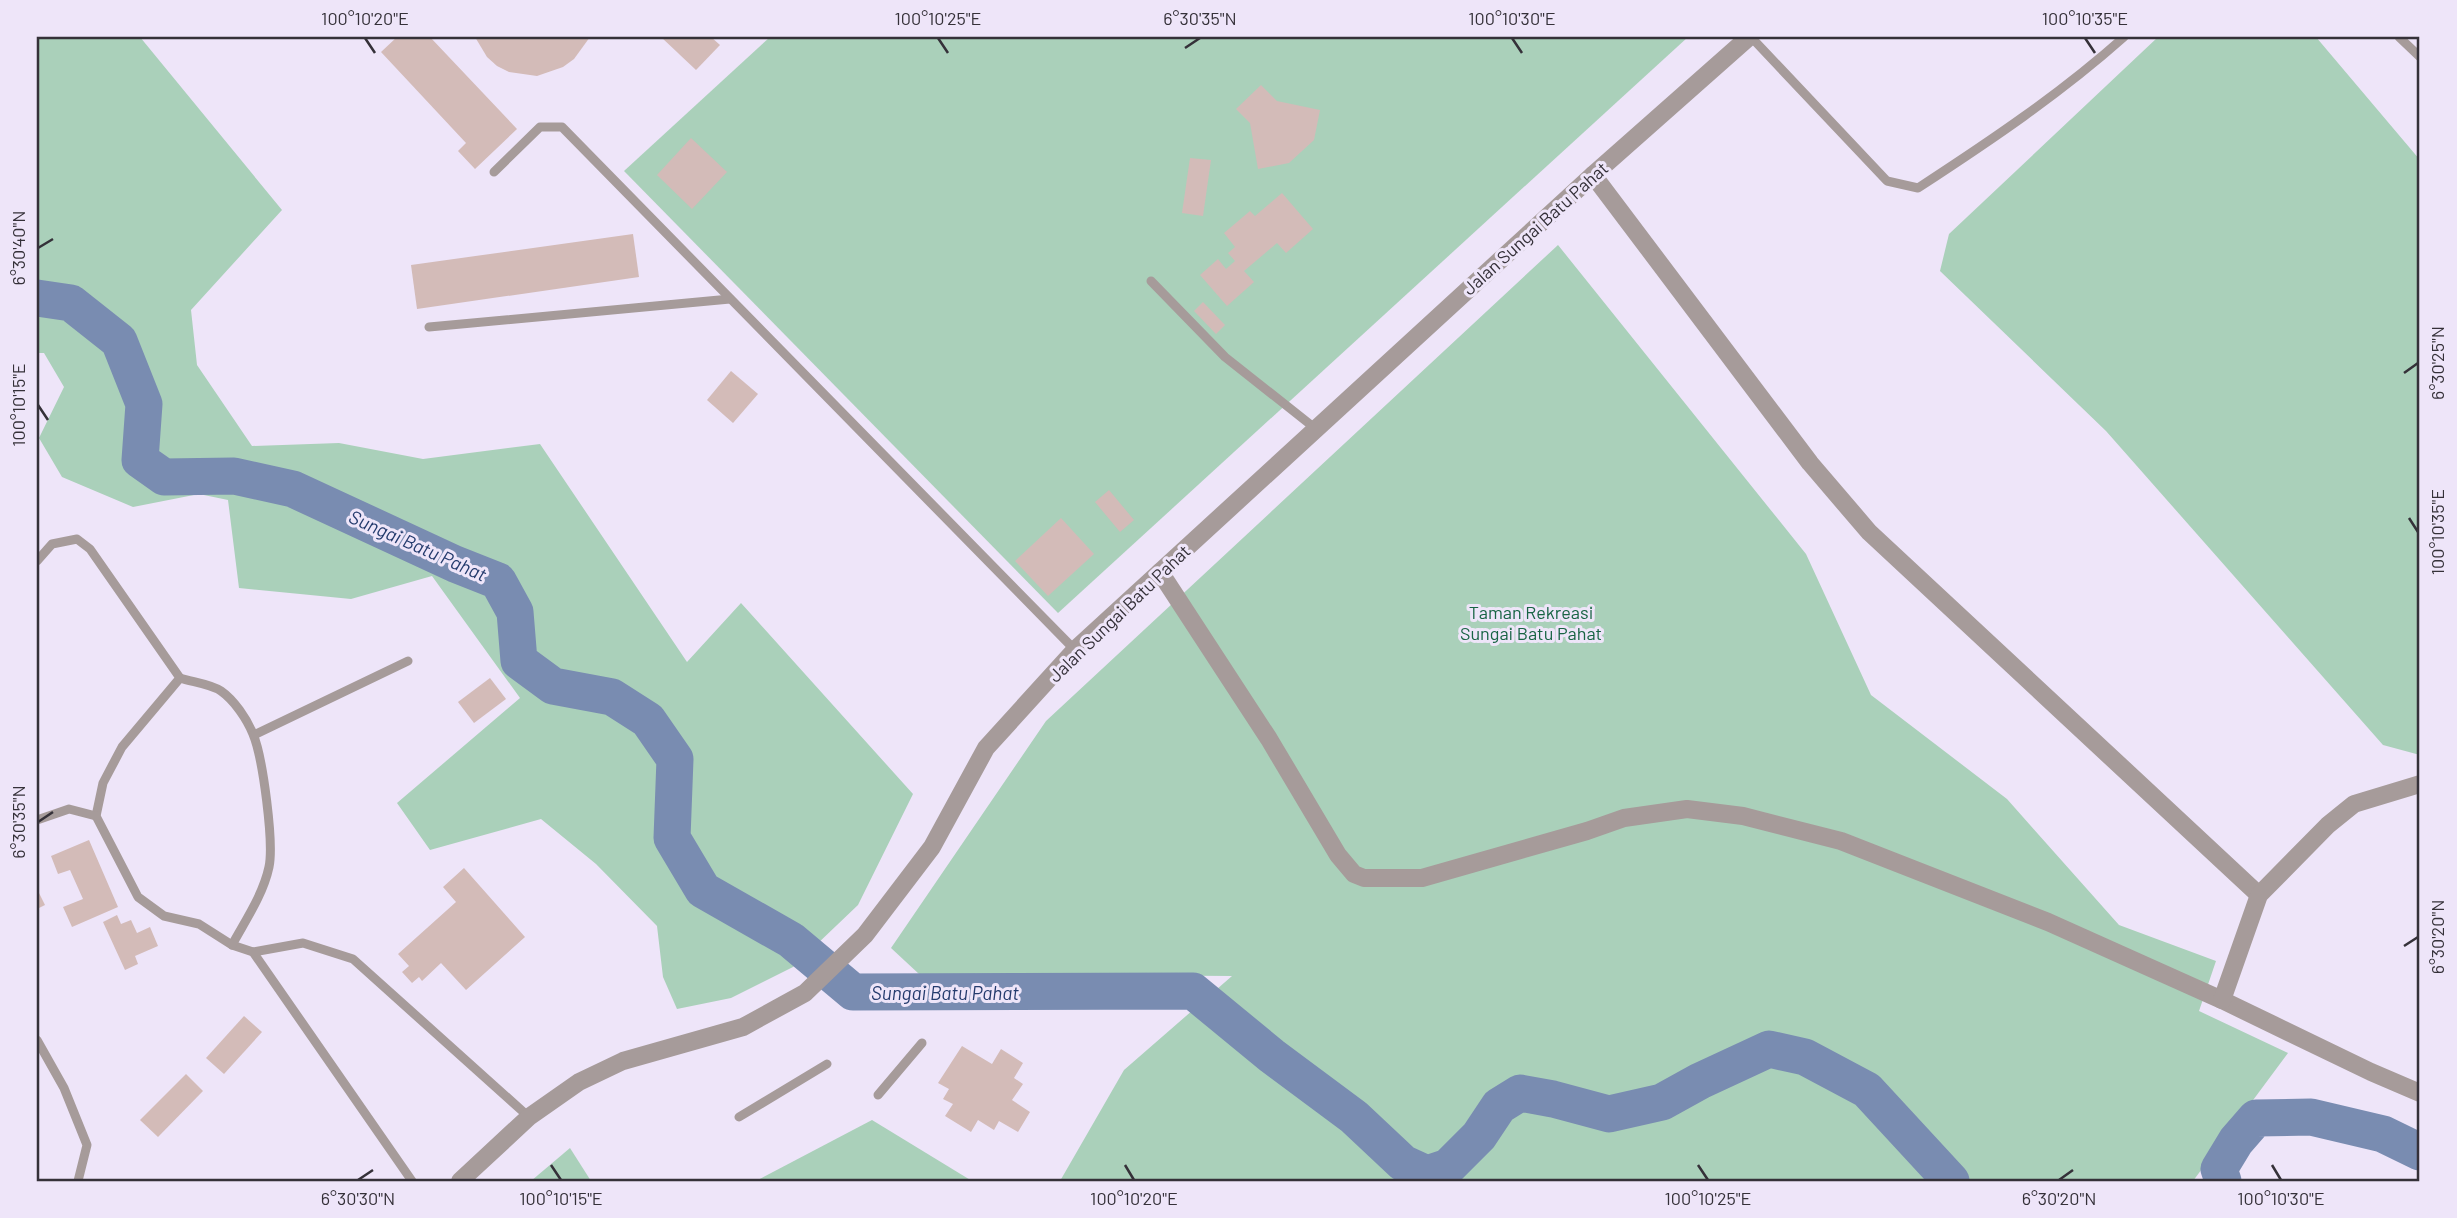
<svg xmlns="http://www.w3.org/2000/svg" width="2457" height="1218" viewBox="0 0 2457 1218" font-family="Barlow,sans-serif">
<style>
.green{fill:#aad0ba}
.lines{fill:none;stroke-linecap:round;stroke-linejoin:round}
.river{stroke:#798cb1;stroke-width:37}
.building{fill:#d3bbb8}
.service{stroke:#a69b9a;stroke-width:9}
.minor{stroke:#a69b9a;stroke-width:18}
.tertiary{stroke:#a69b9a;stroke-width:18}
.ticks{fill:none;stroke:#353139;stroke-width:2.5}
.labels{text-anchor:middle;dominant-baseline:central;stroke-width:6;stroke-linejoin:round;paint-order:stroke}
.street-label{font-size:18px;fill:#353139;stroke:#eee5f9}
.park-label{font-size:18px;fill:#186444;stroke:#eee5f9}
.water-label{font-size:19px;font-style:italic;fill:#243b6d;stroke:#eee5f9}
.neatline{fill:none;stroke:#353139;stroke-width:2.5}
.ticks-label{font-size:18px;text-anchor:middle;fill:#353139}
</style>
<rect width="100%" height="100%" fill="#eee5f9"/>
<g class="green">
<polygon points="37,37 140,37 282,210 191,310 197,365 252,446 339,443 423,459 540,444 687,662 741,603 913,794 858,905 793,967 731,998 677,1009 663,977 657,926 596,864 541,819 430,850 397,803 520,698 432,576 351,599 239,588 228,500 199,494 133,507 62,477 39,438 64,387 44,353 37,353"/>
<polygon points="770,37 1688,37 1058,613 624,171"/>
<polygon points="2158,37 2316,37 2420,160 2420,755 2383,745 2106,431 1940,271 1949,234"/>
<polygon points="1558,245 1806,554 1871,695 2007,799 2119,925 2216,961 2199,1011 2288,1053 2193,1181 1060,1181 1124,1070 1232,976 919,974 891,948 1046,721"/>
<polygon points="872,1120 972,1181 756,1181"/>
<polygon points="570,1148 591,1181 531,1181"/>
</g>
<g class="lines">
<g class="river">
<polyline points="37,298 71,303 119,341 144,404 140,460 164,477 234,476 293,489 455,564 498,581 515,612 519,661 553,686 612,697 648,720 675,759 672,838 703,890 791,940 853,992 1193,991 1272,1056 1354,1117 1403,1163 1427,1174 1448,1167 1479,1136 1499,1106 1520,1093 1553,1099 1609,1114 1662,1102 1700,1081 1769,1049 1805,1057 1867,1090 1951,1181"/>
<polyline points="2223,1181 2219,1169 2236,1141 2256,1118 2311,1117 2383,1134 2420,1152"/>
</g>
</g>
<g class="building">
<polygon points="397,37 430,37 517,129 475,169 458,151 466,143 381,52"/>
<polygon points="475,37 590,37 574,59 563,67 537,76 509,72 497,66 487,57"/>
<polygon points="661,37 711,37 720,45 696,70"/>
<polygon points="1261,85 1277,101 1320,110 1314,140 1289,163 1258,169 1250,123 1236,109"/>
<polygon points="691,138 727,172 692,209 657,175"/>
<polygon points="1190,158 1211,160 1203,216 1182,213"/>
<polygon points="1282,193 1313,229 1286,253 1277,243 1244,271 1254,282 1227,306 1200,275 1218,259 1226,269 1235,261 1228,253 1235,247 1224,233 1250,211 1255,216"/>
<polygon points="633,234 639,277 417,309 411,265"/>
<polygon points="1203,302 1225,325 1216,334 1194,311"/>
<polygon points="731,371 758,394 733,423 707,400"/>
<polygon points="1109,490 1134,520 1120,532 1095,502"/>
<polygon points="1061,518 1094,554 1048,596 1015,561"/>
<polygon points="490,678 506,699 474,723 458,702"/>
<polygon points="89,840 118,907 72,927 63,907 83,899 70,870 58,874 51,856"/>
<polygon points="464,868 525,937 466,990 441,963 422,981 419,977 412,983 402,972 409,966 398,954 456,902 443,887"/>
<polygon points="37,889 45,905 37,909"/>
<polygon points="117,915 121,924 131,920 137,933 150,927 158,946 135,956 138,964 125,970 103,922"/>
<polygon points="244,1016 262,1032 224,1074 206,1058"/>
<polygon points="962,1046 992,1064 1001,1049 1023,1063 1014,1078 1023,1084 1012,1100 1030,1112 1018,1132 999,1121 994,1130 978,1120 971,1132 945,1116 953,1104 943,1099 949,1089 938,1083"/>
<polygon points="186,1074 203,1091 158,1137 140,1120"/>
</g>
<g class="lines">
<g class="service">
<path d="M1751,37L1887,181L1918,188C1990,141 2060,94 2124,37"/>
<polyline points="2399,37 2420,57"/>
<polyline points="494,172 540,127 562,127 1075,650"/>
<polyline points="1151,281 1225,357 1316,429"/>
<polyline points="429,327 730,299"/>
<polyline points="37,561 52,544 77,539 90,549 180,678 122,747 103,783 96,816 138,897 164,916 199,924 232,945 253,952 412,1181"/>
<path d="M180,678C192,682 211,684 221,691C234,700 247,719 253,734C263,758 274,843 269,867C263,895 245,921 232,945"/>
<polyline points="254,735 408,661"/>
<polyline points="37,820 69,809 96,816"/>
<polyline points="253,952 303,943 353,959 529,1117"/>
<polyline points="37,1040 64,1088 87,1145 78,1181"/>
<polyline points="878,1095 922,1043"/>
<polyline points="739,1117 827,1064"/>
</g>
<g class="minor">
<polyline points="1593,175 1810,463 1869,532 2259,895"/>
<polyline points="1160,572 1269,739 1338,855 1354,874 1364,878 1422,878 1587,831 1624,818 1687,809 1743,816 1841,841 2048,922 2222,1000 2371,1072 2420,1093"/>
<polyline points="2222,1000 2259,895 2328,825 2354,804 2420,784"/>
</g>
<polyline class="tertiary" points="460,1181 529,1117 579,1082 623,1061 743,1027 805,993 865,935 932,847 986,748 1075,650 1593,175 1749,37"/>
</g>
<path class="ticks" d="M365,38L375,53M938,38L948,53M1512,38L1522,53M2085,38L2095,53M1185,48L1200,38M38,248L53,239M2404,373L2418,363M38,405L48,420M2409,518L2418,532M38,822L53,812M2404,946L2418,937M551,1165L561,1180M1125,1165L1134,1180M1698,1165L1708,1180M2272,1165L2281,1180M358,1180L373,1170M2059,1180L2073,1170"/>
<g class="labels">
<g class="street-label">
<text transform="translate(1535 228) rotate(-42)">Jalan Sungai Batu Pahat</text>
<text transform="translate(1119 613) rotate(-44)">Jalan Sungai Batu Pahat</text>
</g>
<g class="park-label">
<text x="1531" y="612">Taman Rekreasi<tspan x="1531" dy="21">Sungai Batu Pahat</tspan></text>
</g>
<g class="water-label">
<text transform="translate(418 545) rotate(24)">Sungai Batu Pahat</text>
<text x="945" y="992">Sungai Batu Pahat</text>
</g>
</g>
<rect width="2457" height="1218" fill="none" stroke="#eee5f9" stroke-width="77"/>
<rect x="38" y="38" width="2380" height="1142" class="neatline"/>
<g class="ticks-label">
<text x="365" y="25">100°10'20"E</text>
<text x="938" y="25">100°10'25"E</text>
<text x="1200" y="25">6°30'35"N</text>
<text x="1512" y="25">100°10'30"E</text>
<text x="2085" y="25">100°10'35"E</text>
<text transform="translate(19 248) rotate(-90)" y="6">6°30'40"N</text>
<text transform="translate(2438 363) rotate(-90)" y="6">6°30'25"N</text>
<text transform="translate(19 405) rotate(-90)" y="6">100°10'15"E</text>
<text transform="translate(2438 532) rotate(-90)" y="6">100°10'35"E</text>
<text transform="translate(19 822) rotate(-90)" y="6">6°30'35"N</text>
<text transform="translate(2438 937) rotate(-90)" y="6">6°30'20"N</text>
<text x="358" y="1205">6°30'30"N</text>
<text x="561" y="1205">100°10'15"E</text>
<text x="1134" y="1205">100°10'20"E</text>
<text x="1708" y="1205">100°10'25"E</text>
<text x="2059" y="1205">6°30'20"N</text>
<text x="2281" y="1205">100°10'30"E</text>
</g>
</svg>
